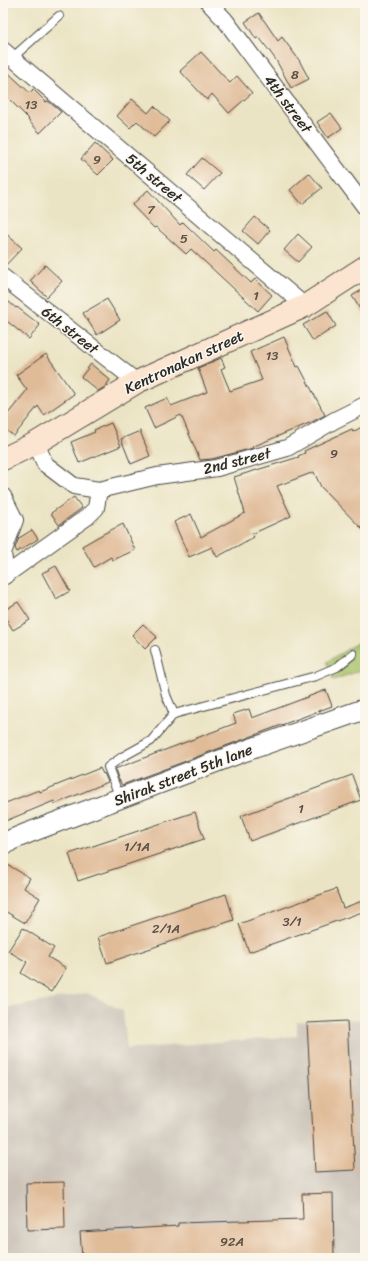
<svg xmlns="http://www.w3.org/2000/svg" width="368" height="1261" viewBox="0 0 368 1261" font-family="Sriracha,sans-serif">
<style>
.industrial{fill:#cbc2b8}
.green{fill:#a5c168;stroke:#68764a}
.building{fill:#e0bb98}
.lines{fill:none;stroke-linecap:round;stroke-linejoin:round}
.service-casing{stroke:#484742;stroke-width:10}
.minor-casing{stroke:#484742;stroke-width:18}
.tertiary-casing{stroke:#484742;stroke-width:22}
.secondary-casing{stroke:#484742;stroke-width:24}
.service{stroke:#fff;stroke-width:8}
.minor{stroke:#fff;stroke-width:16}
.tertiary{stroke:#fff;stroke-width:20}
.secondary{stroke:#fce5d0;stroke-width:22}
.labels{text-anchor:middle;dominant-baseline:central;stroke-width:3;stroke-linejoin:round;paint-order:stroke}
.number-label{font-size:13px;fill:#584f46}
.street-label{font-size:15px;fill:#2b2b2b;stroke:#fbf7ec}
</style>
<rect width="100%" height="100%" fill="#fbf7ec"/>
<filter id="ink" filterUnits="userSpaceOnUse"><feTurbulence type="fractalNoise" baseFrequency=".025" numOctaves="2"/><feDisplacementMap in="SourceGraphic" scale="8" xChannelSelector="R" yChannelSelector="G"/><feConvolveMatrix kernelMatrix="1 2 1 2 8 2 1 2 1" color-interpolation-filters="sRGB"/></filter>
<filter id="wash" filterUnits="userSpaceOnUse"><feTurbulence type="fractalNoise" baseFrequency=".012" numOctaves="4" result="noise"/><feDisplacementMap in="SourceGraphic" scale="16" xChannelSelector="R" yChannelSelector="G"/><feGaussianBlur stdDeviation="0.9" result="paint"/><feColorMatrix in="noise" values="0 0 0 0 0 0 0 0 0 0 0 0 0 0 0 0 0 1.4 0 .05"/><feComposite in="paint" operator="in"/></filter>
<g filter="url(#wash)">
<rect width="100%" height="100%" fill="#ebe4c4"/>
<polygon class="industrial" points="87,993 123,1011 127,1049 297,1036 297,1022 365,1019 365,1258 3,1258 3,1009"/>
<polygon class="green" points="365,638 365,669 333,680 327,662"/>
<g id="blocks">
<g class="building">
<polygon points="259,13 278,41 282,37 299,60 309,79 291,88 276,60 259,37 256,39 245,22"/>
<polygon points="201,52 230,83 237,76 252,93 229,113 212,94 207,100 180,71"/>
<polygon points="3,68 30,93 33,89 46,102 48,101 61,112 40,133 28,120 29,119 3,93"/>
<polygon points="132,99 148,113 154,106 170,121 154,137 137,121 130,128 117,116"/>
<polygon points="331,113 342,128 328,138 317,122"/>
<polygon points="95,143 113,160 98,175 81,159"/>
<polygon points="202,158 220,173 204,190 187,175"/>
<polygon points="309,173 322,188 302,204 290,190"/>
<polygon points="148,190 180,225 183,222 214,252 216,250 251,283 255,279 272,295 258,311 191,249 186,254 156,227 154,228 132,205"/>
<polygon points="255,217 270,230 258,244 243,231"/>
<polygon points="3,231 22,248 3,268"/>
<polygon points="298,234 312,247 298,262 284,250"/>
<polygon points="45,265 62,281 47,297 30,281"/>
<polygon points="365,288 365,317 352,296"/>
<polygon points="3,297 16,308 17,307 40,325 29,339 3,318"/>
<polygon points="107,299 120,320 97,335 83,313"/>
<polygon points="327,311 336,326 313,341 303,325"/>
<polygon points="284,337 297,367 299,366 325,415 312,422 252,447 253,448 212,459 200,460 181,415 154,428 145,408 167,398 171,406 207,392 198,368 221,358 225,367 221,369 230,391 262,380 250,352"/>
<polygon points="46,354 74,394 44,415 38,406 14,436 3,428 3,420 27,390 16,375"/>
<polygon points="91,364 110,380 105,387 98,391 81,377"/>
<polygon points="111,423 121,446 79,463 71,442 95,432 94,430"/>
<polygon points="365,425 365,532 321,487 314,472 277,486 291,516 252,534 254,537 217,557 212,547 189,557 174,522 191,514 201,537 245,513 234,477 299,457 298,456 305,453 304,451 352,429 353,432"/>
<polygon points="140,431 150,456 131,464 121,439"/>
<polygon points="74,497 82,508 59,525 51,513"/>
<polygon points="123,524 135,550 113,560 111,557 94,567 82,546 103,534"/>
<polygon points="32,530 38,539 17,552 15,548 19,538"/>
<polygon points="56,566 70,591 56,599 42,573"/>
<polygon points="18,602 30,620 13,630 3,614 3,611"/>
<polygon points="143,624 157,637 145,649 132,635"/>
<polygon points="326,690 332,706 122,785 118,778 115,769 236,723 233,714 249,709 252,718"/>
<polygon points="100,768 103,774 104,773 108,782 55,804 54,801 3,822 3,804 39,790 40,792"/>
<polygon points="352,775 361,800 250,841 241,816"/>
<polygon points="195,812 204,839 78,881 69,854"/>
<polygon points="3,862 30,878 24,888 40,898 25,923 3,910"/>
<polygon points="336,889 343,908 365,900 365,911 249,952 239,924"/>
<polygon points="226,894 234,920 107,963 98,937"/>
<polygon points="23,928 54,948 48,957 66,968 51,992 21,973 27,962 8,951"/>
<polygon points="347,1021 355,1170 315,1172 307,1023"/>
<polygon points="64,1182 65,1229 27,1230 26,1183"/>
<polygon points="333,1193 334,1258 82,1258 80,1232 178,1226 178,1223 303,1219 302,1194"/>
</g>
</g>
</g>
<g filter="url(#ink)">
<use href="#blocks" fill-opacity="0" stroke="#484742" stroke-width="1"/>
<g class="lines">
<g class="service-casing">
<g id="service">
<polyline points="12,58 59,16"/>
<polyline points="155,650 166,695 174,714"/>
<polyline points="120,798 108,767 122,757 151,741 174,714 316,676 337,667 353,654"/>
</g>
</g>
<g class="minor-casing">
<g id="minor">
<polyline points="209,3 225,20 365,207"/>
<polyline points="3,50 305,306"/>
<polyline points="3,277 137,382"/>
<polyline points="36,443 45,464 74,486 99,490 157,476 217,468 287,448 335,420 365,405"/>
<polyline points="3,496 15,520 3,553 6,575"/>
<polyline points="3,577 87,517 96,508 99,490"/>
</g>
</g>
<g class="tertiary-casing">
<polyline id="tertiary" points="3,846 11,840 28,833 245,751 365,709"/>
</g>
<g class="secondary-casing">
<polyline id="secondary" points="3,459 36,443 137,382 305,306 365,267"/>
</g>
<use href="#service" class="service"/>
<use href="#minor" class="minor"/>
<use href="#tertiary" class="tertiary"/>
<use href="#secondary" class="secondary"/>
</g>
</g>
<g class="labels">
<g class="number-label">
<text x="295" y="74">8</text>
<text x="31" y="104">13</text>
<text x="97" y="159">9</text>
<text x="151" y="209">7</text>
<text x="184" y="238">5</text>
<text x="256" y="295">1</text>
<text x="272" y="355">13</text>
<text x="334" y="453">9</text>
<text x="301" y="808">1</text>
<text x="137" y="846">1/1A</text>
<text x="292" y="921">3/1</text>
<text x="166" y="928">2/1A</text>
<text x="232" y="1241">92A</text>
</g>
<g class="street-label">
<text transform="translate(288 104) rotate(53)">4th street</text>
<text transform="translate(154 178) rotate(40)">5th street</text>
<text transform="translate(70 330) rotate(38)">6th street</text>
<text transform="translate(184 362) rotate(-25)">Kentronakan street</text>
<text transform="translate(237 461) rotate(-14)">2nd street</text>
<text transform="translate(183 775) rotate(-21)">Shirak street 5th lane</text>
</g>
</g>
<rect width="368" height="1261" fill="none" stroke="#fbf7ec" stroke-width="16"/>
</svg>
